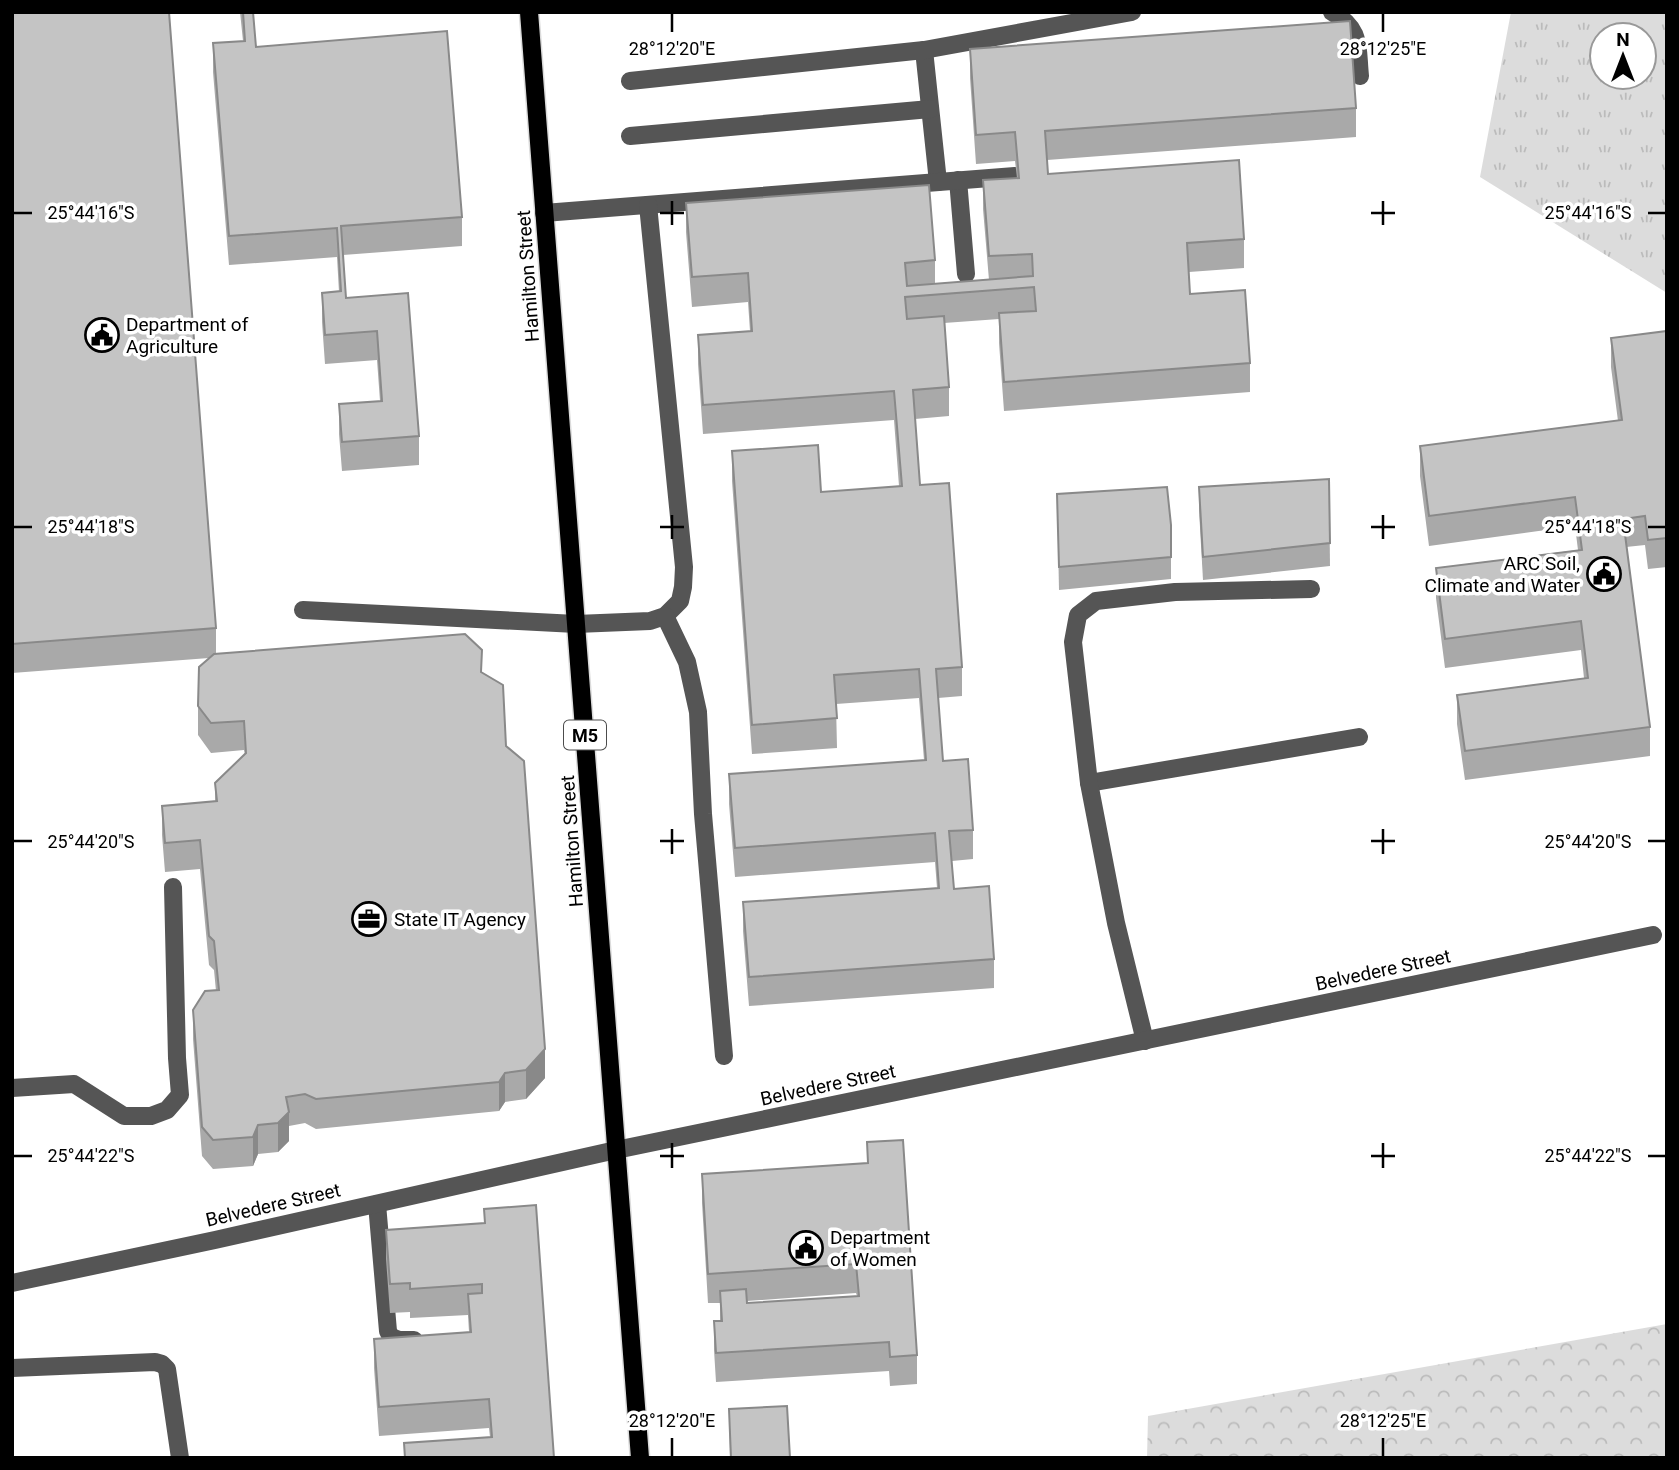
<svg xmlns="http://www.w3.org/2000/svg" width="1679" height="1470" viewBox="0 0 1679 1470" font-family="Roboto,sans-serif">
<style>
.grass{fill:url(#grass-tufts);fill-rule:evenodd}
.forest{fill:url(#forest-crowns)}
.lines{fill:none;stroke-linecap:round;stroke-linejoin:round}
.major-casing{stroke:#dbdbdb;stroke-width:21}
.minor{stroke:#555;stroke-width:18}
.major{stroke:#000;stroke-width:18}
.wall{fill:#a9a9a9;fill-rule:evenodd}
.shaded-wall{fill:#898989}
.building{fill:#c4c4c4;stroke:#898989;stroke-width:2}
.ticks{fill:none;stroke:#000;stroke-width:2.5}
.labels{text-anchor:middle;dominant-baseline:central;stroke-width:7;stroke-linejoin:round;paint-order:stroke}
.shield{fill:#fff;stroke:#4c4c4c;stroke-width:2}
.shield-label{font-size:18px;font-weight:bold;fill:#000}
.street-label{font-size:19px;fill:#000;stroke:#fff}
.poi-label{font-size:19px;fill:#000;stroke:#fff;text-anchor:start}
.ticks-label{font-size:18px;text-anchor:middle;fill:#000;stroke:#fff;stroke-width:7;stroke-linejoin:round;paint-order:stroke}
</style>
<defs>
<pattern id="grass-tufts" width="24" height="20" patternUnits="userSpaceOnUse" patternTransform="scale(1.75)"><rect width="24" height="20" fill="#dcdcdc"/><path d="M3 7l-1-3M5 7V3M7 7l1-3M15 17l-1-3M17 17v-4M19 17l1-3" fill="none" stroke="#bbb"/></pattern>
<pattern id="forest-crowns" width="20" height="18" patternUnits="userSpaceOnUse" patternTransform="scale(1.75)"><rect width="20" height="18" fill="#dcdcdc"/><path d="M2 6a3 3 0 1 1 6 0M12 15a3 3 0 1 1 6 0" fill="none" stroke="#bbb"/></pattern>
</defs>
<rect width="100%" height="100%" fill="#fff"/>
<path class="grass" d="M1511,12H1667V293L1480,177ZM1602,35H1644V77H1602Z"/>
<polygon class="forest" points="1667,1324 1667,1458 1147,1458 1148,1416"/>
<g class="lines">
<g class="major-casing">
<polyline id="major" points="529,12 640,1458"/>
</g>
<g class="minor">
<path d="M1332,12C1362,29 1357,47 1360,76"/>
<polyline points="924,50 938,182"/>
<polyline points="630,81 924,50 1132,12"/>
<polyline points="630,136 930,109"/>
<polyline points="958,180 966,274"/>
<polyline points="544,213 1015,176"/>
<polyline points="303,610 576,624 650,621 665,616 680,601 683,587 684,567 648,205"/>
<polyline points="665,616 687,662 698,712 703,814 724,1056"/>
<polyline points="1089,783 1359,737"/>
<polyline points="1145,1041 1116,923 1089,783 1073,642 1078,615 1096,601 1175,592 1311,589"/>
<polyline points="12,1088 74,1084 124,1116 151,1116 167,1110 180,1095 177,1058 173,887"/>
<polyline points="377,1204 388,1331 391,1337 399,1340 414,1340"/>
<polyline points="12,1283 215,1240 616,1150 1653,935"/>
<polyline points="12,1368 155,1362 162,1364 167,1369 180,1458"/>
</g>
<use href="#major" class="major"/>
</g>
<g class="wall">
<polygon points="12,12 216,628 216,654 482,673 506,746 545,1078 526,1099 505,1102 499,1111 316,1129 305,1123 289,1126 289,1141 278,1152 258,1154 253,1166 213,1169 202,1156 193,1039 193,1010 216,991 214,970 209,965 200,869 165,872 162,835 162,806 215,802 215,783 245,755 244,750 211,753 198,735 198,706 209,658 12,673"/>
<polygon points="240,12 253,12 256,47 462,217 462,246 343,255 346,298 408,293 419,436 419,465 342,471 339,434 339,404 380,401 377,360 325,364 322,322 322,293 339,292 337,257 229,265 213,72 213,43 243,41"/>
<polygon points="970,49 1356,108 1356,137 1047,160 1048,174 1244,239 1244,268 1189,272 1190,294 1250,363 1250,392 1004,411 999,343 999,319 944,323 949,387 949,416 915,419 920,485 962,667 962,696 938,698 943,761 973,830 973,859 952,861 954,889 994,959 994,988 749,1006 743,931 743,902 937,888 935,862 735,877 729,804 729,774 924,760 919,698 836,704 837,748 752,754 732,481 732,451 821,492 899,486 894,420 703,434 698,364 698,335 750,331 748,302 692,307 686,232 686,203 935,260 935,284 989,280 983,209 983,180 1017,178 1015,161 976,164 970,78"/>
<polygon points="1667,331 1667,567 1648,569 1645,545 1626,547 1650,727 1650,756 1465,780 1457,724 1457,695 1584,678 1581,650 1445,668 1436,598 1436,568 1578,550 1575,526 1429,546 1420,476 1420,446 1618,421 1611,367 1611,338"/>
<polygon points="1329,479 1330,566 1203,580 1199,510 1199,487"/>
<polygon points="1057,494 1171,525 1171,579 1059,590"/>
<path d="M867,1142L917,1355V1384L890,1386L889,1371L716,1382L714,1350V1321H720V1303H708L702,1203V1174L867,1163ZM856,1293L857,1296L747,1303V1301Z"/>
<polygon points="484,1209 554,1458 404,1458 404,1443 490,1437 489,1428 379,1436 374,1368 374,1339 469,1332 468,1315 410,1318 410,1312 390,1313 386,1259 386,1230 484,1223"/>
<polygon points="729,1409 790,1458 730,1458"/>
</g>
<g class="shaded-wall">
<polygon points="545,1049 545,1078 526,1099 526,1070"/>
<polygon points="505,1073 505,1102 499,1111 499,1082"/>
<polygon points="289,1112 289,1141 278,1152 278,1123"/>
<polygon points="258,1125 258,1154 253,1166 253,1137"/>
</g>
<g class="building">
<polygon points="12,12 169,12 216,628 12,644"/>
<polygon points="243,12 253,12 256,47 447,31 462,217 341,226 346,298 408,293 419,436 342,442 339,404 382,401 377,331 325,335 322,293 341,291 337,228 229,236 213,43 245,41"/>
<polygon points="1350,21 1356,108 1045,131 1048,174 1239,160 1244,239 1187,243 1190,294 1245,290 1250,363 1004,382 999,313 1036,311 1034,287 905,297 907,319 944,316 949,387 913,390 920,485 949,483 962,667 936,669 943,761 968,759 973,830 949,831 954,889 989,886 994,959 749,977 743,902 939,888 935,833 735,848 729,774 926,760 919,669 834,675 837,718 752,725 732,451 818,445 821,492 902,486 894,391 703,405 698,335 752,331 748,273 692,277 686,203 929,185 935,260 905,263 907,286 1033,276 1032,254 989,256 983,180 1019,178 1015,132 976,135 970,49"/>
<polygon points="1667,331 1667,538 1648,540 1645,516 1623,519 1650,727 1465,751 1457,695 1588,678 1581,621 1445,639 1436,568 1582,550 1575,497 1429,516 1420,446 1622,420 1611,338"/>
<polygon points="1329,479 1330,543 1203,557 1199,487"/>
<polygon points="1167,487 1171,525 1171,557 1059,567 1057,494"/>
<polygon points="465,634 482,650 481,672 503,685 506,746 524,761 545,1049 526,1070 505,1073 499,1082 316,1099 305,1094 286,1097 289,1112 278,1123 258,1125 253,1137 213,1140 202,1127 193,1010 205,991 219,990 214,941 209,936 200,840 165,843 162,806 217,801 215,783 246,753 244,721 211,723 198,706 199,667 214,654"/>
<polygon points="903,1140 917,1355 890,1357 889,1342 716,1353 714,1321 722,1321 720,1291 746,1289 747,1303 859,1296 856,1264 708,1274 702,1174 868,1163 867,1142"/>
<polygon points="536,1205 554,1458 405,1458 404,1443 492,1437 489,1399 379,1407 374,1339 471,1332 468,1294 482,1293 482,1284 410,1289 410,1283 390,1284 386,1230 485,1223 484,1209"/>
<polygon points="787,1406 790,1458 731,1458 729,1409"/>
</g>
<path class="ticks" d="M672,14V32M1383,14V32M672,201V225M1383,201V225M14,213H32M660,213H684M1371,213H1395M1648,213H1665M672,515V539M1383,515V539M14,527H32M660,527H684M1371,527H1395M1648,527H1665M672,829V854M1383,829V854M14,841H32M660,841H684M1371,841H1395M1648,841H1665M672,1143V1168M1383,1143V1168M14,1156H32M660,1156H684M1371,1156H1395M1648,1156H1665M672,1438V1456M1383,1438V1456"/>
<defs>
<g id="civic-ring" transform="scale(1.75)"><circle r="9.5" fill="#fff" stroke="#000" stroke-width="1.5"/><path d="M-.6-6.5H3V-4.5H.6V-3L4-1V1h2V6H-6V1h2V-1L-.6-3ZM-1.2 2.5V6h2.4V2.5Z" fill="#000"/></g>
<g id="office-ring" transform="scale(1.75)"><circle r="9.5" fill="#fff" stroke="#000" stroke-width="1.5"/><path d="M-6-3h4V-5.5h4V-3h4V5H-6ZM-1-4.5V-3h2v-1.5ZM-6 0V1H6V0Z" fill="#000"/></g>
</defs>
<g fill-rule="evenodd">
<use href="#civic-ring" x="102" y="335"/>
<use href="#civic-ring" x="1604" y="574"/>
<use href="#office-ring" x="369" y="919"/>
<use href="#civic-ring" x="806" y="1248"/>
</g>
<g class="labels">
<rect class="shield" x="564" y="720.5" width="42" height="29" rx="5"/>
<g class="shield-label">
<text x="585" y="735">M5</text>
</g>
<g class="street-label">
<text transform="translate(528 276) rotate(-94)">Hamilton Street</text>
<text transform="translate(572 841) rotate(-94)">Hamilton Street</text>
<text transform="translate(1383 970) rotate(-12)">Belvedere Street</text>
<text transform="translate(828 1085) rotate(-12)">Belvedere Street</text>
<text transform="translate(273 1205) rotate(-13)">Belvedere Street</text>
</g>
<g class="poi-label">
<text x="126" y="324">Department of<tspan x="126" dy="22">Agriculture</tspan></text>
<text x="1580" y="563" text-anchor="end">ARC Soil,<tspan x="1580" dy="22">Climate and Water</tspan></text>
<text x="394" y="919">State IT Agency</text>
<text x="830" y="1237">Department<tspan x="830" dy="22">of Women</tspan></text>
</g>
</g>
<g class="ticks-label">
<text x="672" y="55">28°12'20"E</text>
<text x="1383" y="55">28°12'25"E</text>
<text x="91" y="219">25°44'16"S</text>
<text x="1588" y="219">25°44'16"S</text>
<text x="91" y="533">25°44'18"S</text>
<text x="1588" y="533">25°44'18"S</text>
<text x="91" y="848">25°44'20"S</text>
<text x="1588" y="848">25°44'20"S</text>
<text x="91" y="1162">25°44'22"S</text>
<text x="1588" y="1162">25°44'22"S</text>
<text x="672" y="1427">28°12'20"E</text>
<text x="1383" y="1427">28°12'25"E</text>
</g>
<rect width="1679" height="1470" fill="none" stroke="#000000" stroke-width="28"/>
<g transform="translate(1623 56)"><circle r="33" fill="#ffffff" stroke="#999999" stroke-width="2"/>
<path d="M0-5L12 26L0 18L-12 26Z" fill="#000000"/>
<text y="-10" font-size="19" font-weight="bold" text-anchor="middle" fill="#000000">N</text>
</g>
</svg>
